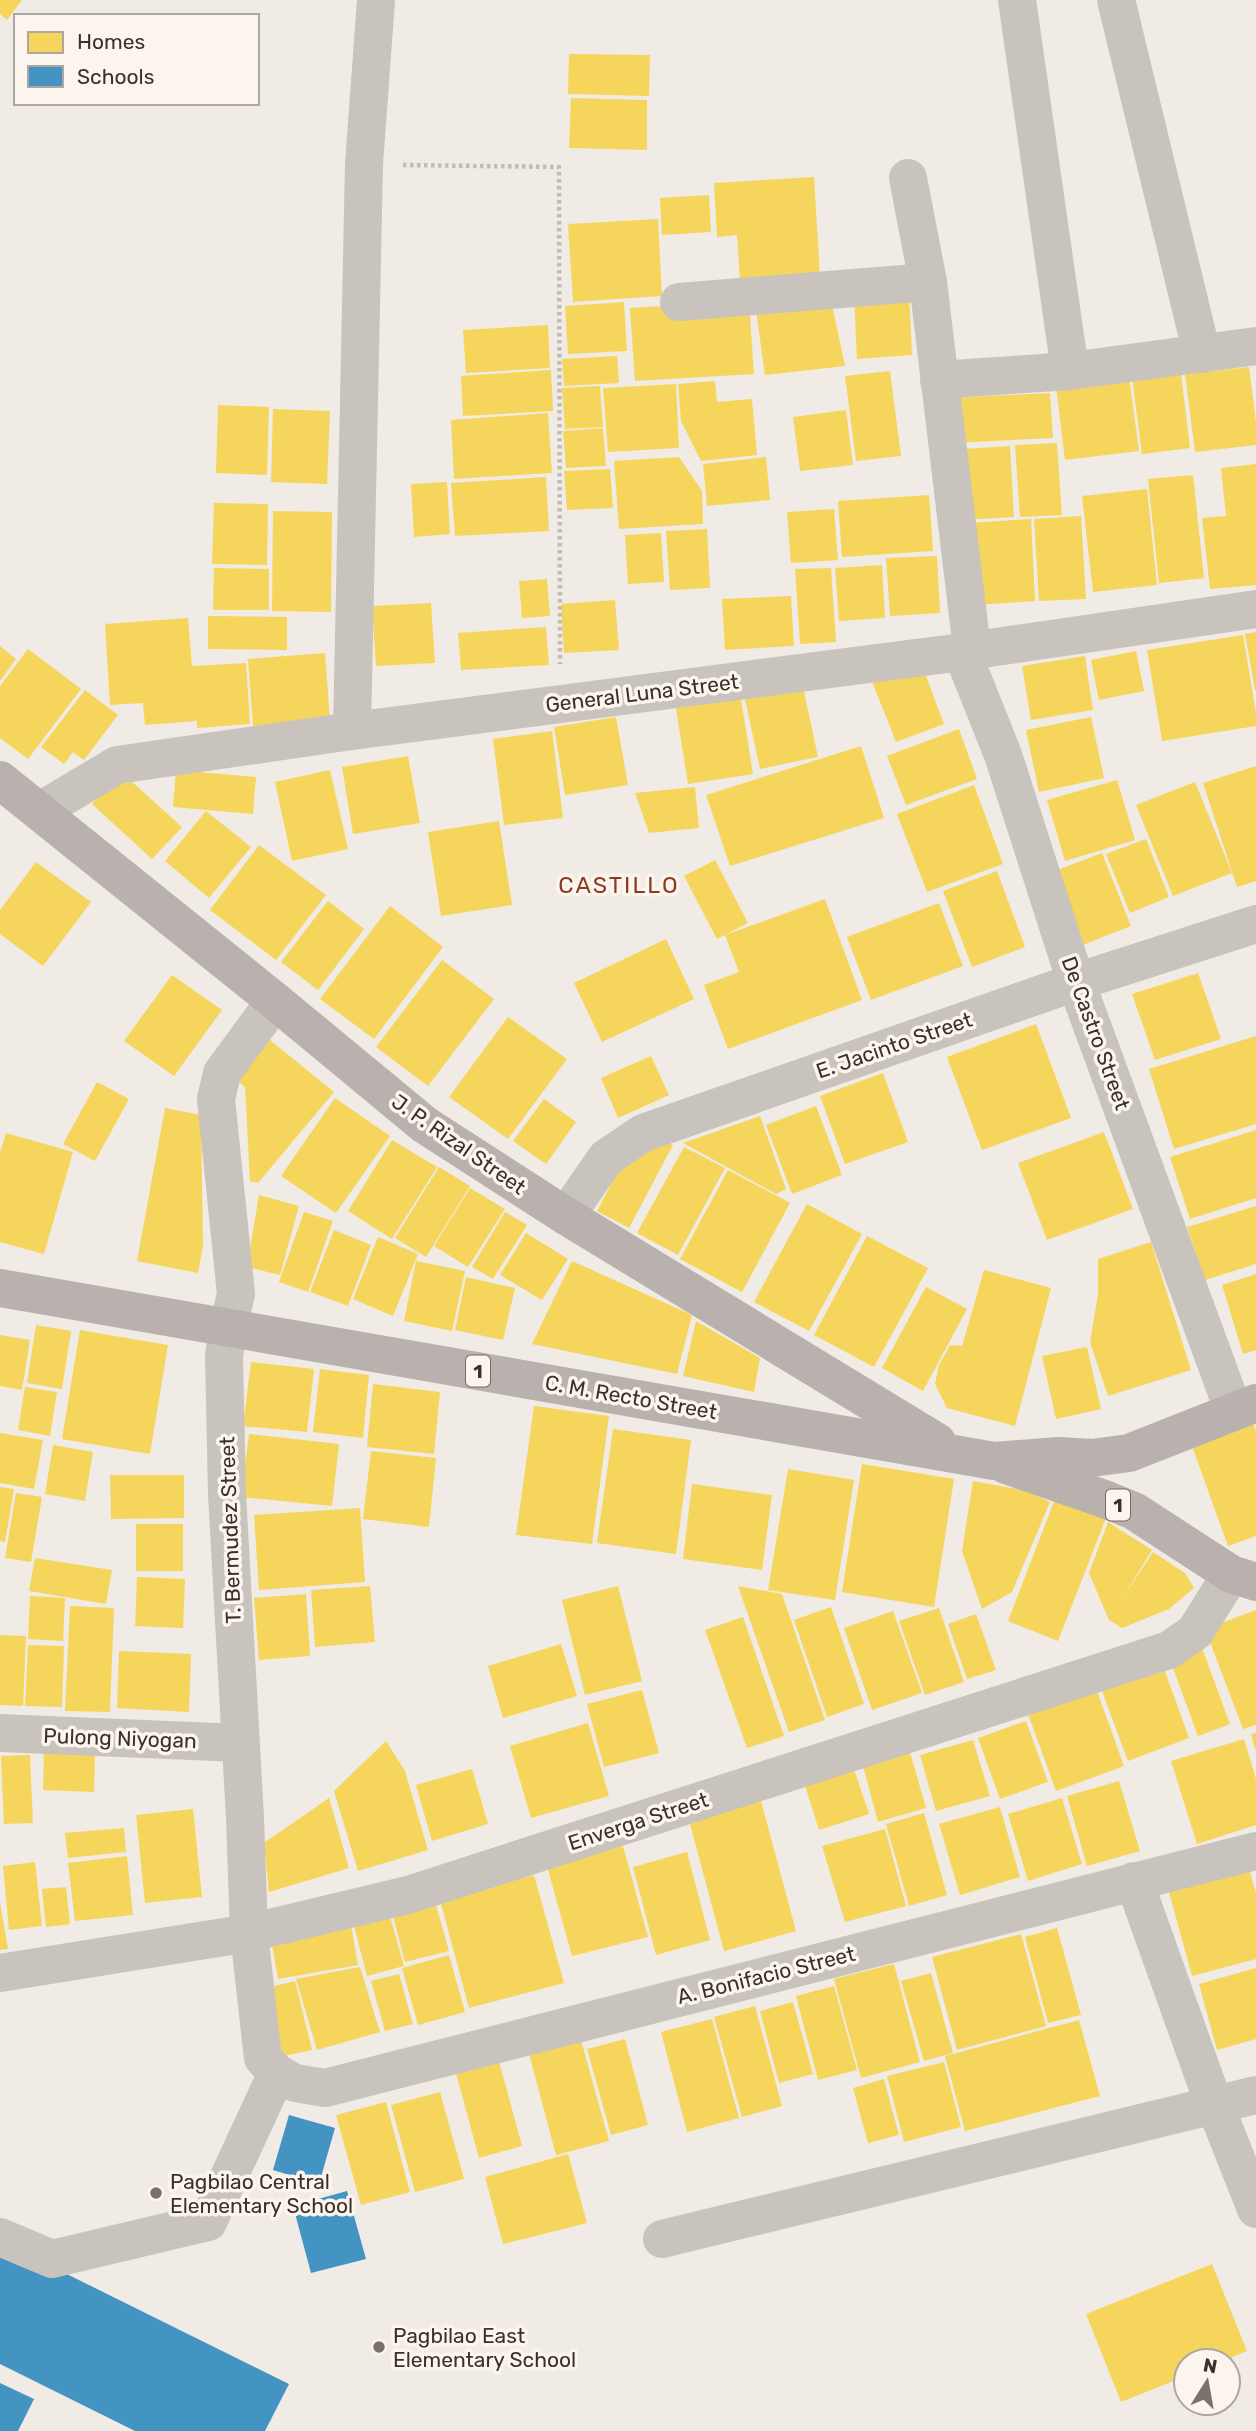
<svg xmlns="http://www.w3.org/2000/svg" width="1256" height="2431" viewBox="0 0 1256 2431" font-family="Rubik,sans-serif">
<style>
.homes{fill:#f6d55c}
.schools{fill:#4393c3}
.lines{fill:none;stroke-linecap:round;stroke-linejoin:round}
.path{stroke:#c2bbb6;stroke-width:4.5;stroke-dasharray:3.5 3.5;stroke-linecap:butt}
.minor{stroke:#c9c3be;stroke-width:38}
.major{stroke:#b8b1ad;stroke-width:38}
.poi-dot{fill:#7a716c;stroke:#fbf5ee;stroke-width:2.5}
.labels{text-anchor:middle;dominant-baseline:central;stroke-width:7;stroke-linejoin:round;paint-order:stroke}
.shield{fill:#fbf5ee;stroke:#756b66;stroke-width:2}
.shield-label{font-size:19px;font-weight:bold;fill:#3b302b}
.street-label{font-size:21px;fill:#3b302b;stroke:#fbf5ee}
.poi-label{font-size:21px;fill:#3b302b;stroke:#fbf5ee;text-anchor:start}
.neighbourhood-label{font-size:23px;letter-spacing:2px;fill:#8c3b22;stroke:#fbf5ee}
</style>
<rect width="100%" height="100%" fill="#f0ebe5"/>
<g class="homes">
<polygon points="0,0 22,0 7,20 0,14"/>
<polygon points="569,54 650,55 649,96 568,94"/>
<polygon points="571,98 647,100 647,150 569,148"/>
<polygon points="814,177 820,277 740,281 737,235 717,237 714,183"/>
<polygon points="709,195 711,232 662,235 660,198"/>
<polygon points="658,219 662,296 573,302 568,224"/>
<polygon points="909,293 912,355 857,359 854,296"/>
<polygon points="830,295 845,366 765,375 755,304"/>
<polygon points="749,301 754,374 635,381 630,308"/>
<polygon points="624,302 627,351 568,354 565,306"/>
<polygon points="548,325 550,368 466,373 463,330"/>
<polygon points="617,356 619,383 564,386 562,359"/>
<polygon points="1249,367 1256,422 1256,445 1195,452 1185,374"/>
<polygon points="551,370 553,411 463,416 461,376"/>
<polygon points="890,371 901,456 856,461 845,376"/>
<polygon points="1181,373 1190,448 1142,454 1132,378"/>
<polygon points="1129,377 1139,451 1065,460 1056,386"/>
<polygon points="715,381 717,402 752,399 757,455 701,461 681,421 678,384"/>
<polygon points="676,384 679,448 608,452 603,388"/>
<polygon points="600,386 603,427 565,429 562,388"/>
<polygon points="1050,393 1053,438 952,443 950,398"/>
<polygon points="218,405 269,407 267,475 216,473"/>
<polygon points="273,409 330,411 327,484 271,482"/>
<polygon points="846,410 853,465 800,471 793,417"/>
<polygon points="548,413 552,473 454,479 451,420"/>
<polygon points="603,428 606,466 566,468 563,431"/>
<polygon points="1057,443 1062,515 1020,517 1015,445"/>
<polygon points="1010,446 1014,517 965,520 962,449"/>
<polygon points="679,457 702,491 703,524 619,529 614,461"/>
<polygon points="766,457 770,500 707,506 703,464"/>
<polygon points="1256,464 1256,585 1210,589 1202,518 1226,516 1221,468"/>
<polygon points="610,469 613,508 567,510 564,471"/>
<polygon points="1193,475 1204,578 1159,583 1148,479"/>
<polygon points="546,477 549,531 455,536 451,483"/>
<polygon points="447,482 450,534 414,537 411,484"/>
<polygon points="1147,489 1157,585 1093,592 1082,496"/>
<polygon points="929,495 933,551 842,557 838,501"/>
<polygon points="214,503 268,504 267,565 212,564"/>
<polygon points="834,509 838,560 791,563 787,512"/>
<polygon points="273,511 332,512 331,612 272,611"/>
<polygon points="1081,516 1086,599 1039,601 1034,519"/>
<polygon points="1031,519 1035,601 975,605 970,523"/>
<polygon points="707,529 710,588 670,590 666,531"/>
<polygon points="661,533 664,582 628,584 625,535"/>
<polygon points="937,556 940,613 890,616 886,558"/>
<polygon points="882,565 885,618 839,621 835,568"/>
<polygon points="214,568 269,569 269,610 213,610"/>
<polygon points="831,568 836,642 800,644 795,569"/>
<polygon points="547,579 550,616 522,618 519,581"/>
<polygon points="791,596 794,646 725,650 722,599"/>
<polygon points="615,600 619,650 564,653 561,604"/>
<polygon points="431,603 435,663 376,666 372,606"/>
<polygon points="208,616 287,617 287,650 208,649"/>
<polygon points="188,618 192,666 246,663 250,724 197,728 197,721 145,725 143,703 110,705 105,624"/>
<polygon points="546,627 549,665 461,670 458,633"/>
<polygon points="1256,632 1256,690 1255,690 1245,634"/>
<polygon points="1243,635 1256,713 1256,726 1162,741 1147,650"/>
<polygon points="0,646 16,659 0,681"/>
<polygon points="28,649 81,689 28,759 0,738 0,686"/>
<polygon points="1136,651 1144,691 1099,700 1091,660"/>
<polygon points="325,653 330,721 253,726 248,659"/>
<polygon points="1085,656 1093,710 1031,720 1022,666"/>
<polygon points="920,660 944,724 896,742 871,679"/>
<polygon points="802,682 818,757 760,769 744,694"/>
<polygon points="85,690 118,715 84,760 73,752 64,764 41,747"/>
<polygon points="740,693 753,774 688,784 675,702"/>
<polygon points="616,717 628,785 565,795 554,727"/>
<polygon points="1091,717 1104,778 1039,792 1026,730"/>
<polygon points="959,729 977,779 906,805 887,756"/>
<polygon points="552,731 563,818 504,825 493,739"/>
<polygon points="861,746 884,818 730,866 706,795"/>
<polygon points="408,756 420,823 353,834 342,767"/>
<polygon points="1256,766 1256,881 1237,887 1203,783"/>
<polygon points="176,770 256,777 253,814 173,807"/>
<polygon points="330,770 348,849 292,861 275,782"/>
<polygon points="121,772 182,827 152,859 92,804"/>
<polygon points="1117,780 1135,840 1065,861 1047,800"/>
<polygon points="1195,782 1232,873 1173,896 1136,805"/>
<polygon points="974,785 1003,864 927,892 897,814"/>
<polygon points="695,787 699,828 649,833 635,793"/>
<polygon points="206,811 251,847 209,898 165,861"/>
<polygon points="499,821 512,905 441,916 428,832"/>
<polygon points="1146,839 1169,897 1130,913 1106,854"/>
<polygon points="259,845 326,895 276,960 210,910"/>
<polygon points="1102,853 1131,926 1083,945 1055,871"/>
<polygon points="715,860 748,923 717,939 684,876"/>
<polygon points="36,862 91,902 43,966 0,934 0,910"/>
<polygon points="997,871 1025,947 972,967 943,891"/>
<polygon points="825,899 862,1000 728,1049 704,985 739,972 725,935"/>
<polygon points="328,901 364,929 318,990 281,962"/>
<polygon points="939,903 963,966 871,1000 847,937"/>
<polygon points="390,906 443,947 374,1039 320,999"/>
<polygon points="666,939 694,999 602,1042 574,983"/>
<polygon points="442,960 494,999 428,1086 376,1047"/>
<polygon points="1198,973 1221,1039 1155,1060 1132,994"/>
<polygon points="172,975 222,1010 174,1076 124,1041"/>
<polygon points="508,1017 567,1059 508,1139 449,1097"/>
<polygon points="1036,1024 1071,1118 982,1150 947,1057"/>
<polygon points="265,1036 334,1092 258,1183 250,1181 245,1087 232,1076"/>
<polygon points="1256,1036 1256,1124 1174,1149 1149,1069"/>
<polygon points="651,1056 669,1095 618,1118 601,1078"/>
<polygon points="883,1073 908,1142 845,1164 820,1096"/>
<polygon points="97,1082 129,1099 95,1161 63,1144"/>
<polygon points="335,1098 390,1136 336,1213 281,1176"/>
<polygon points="544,1099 576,1122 546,1164 513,1141"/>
<polygon points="816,1106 842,1175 792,1194 766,1125"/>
<polygon points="165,1108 201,1115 203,1246 198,1273 137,1261"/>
<polygon points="760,1116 786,1189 776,1194 683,1143"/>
<polygon points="1256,1130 1256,1198 1190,1219 1170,1157"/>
<polygon points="1104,1132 1133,1209 1047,1240 1018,1163"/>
<polygon points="6,1133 73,1152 44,1254 0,1242 0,1153"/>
<polygon points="654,1135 673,1145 629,1228 597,1211 625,1158"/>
<polygon points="392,1140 437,1167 392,1239 348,1211"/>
<polygon points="684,1147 725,1168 678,1255 637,1233"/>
<polygon points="439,1167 470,1186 426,1257 395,1238"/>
<polygon points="728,1170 790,1203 742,1292 680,1259"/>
<polygon points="470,1188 505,1209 468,1267 434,1246"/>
<polygon points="259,1195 299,1206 280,1275 247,1267"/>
<polygon points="807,1204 862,1234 809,1331 754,1302"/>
<polygon points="1256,1206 1256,1264 1205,1280 1187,1227"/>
<polygon points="304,1212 333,1221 308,1292 279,1282"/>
<polygon points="505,1212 527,1225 493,1279 472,1267"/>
<polygon points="334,1230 371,1245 348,1306 310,1292"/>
<polygon points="526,1233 568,1259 542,1300 500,1275"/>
<polygon points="867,1236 928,1268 874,1367 814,1335"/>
<polygon points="378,1237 418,1254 393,1316 353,1299"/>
<polygon points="1151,1242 1191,1370 1108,1396 1090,1342 1098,1295 1098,1259"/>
<polygon points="416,1261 465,1271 452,1331 404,1321"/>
<polygon points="572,1261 692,1315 677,1374 532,1344"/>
<polygon points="984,1270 1051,1288 1015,1426 947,1408 935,1384 939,1365 950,1345 962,1346"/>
<polygon points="1256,1274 1256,1350 1243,1354 1222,1285"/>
<polygon points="466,1277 515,1288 503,1340 455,1330"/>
<polygon points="926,1287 967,1309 923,1391 882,1368"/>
<polygon points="696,1321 760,1358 754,1392 683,1376"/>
<polygon points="36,1325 71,1331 62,1389 27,1383"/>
<polygon points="80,1330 168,1345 150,1454 62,1439"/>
<polygon points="0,1335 30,1340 22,1390 0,1386"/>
<polygon points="1087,1347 1101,1409 1056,1419 1042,1356"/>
<polygon points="251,1362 314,1369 307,1432 243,1426"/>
<polygon points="320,1369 369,1375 363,1438 313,1432"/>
<polygon points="373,1384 440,1392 434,1454 367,1447"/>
<polygon points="25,1387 57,1392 50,1436 18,1430"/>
<polygon points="534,1406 609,1416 592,1544 516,1535"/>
<polygon points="1253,1423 1256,1431 1256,1536 1228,1546 1192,1446"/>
<polygon points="613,1429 691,1440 676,1554 597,1543"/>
<polygon points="0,1433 43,1440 34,1489 0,1483"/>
<polygon points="249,1434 339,1444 332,1506 241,1497"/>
<polygon points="53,1445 93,1452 85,1501 45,1494"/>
<polygon points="371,1451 436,1458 429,1527 363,1519"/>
<polygon points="862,1464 954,1479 934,1607 842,1592"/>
<polygon points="788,1469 854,1480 835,1600 768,1590"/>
<polygon points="110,1475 184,1475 184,1518 111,1519"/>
<polygon points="973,1481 1028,1491 1050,1502 1012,1592 982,1609 962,1551"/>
<polygon points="692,1484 772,1495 762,1570 683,1559"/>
<polygon points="0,1487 14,1489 5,1542 0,1541"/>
<polygon points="16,1493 42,1497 31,1562 5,1558"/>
<polygon points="1055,1499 1106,1518 1058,1641 1008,1621"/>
<polygon points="360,1508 365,1582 259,1590 254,1515"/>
<polygon points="1108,1522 1152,1550 1120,1602 1153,1552 1185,1573 1194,1588 1169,1609 1122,1628 1109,1620 1089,1573"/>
<rect x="136" y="1524" width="47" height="47"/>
<polygon points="35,1558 112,1570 106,1604 29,1591"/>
<polygon points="137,1577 185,1579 183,1628 135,1626"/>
<polygon points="370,1586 375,1642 315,1647 311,1590"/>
<polygon points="618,1586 642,1681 585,1695 562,1600"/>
<polygon points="738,1586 782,1594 825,1720 789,1732"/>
<polygon points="306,1594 310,1656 259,1660 254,1598"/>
<polygon points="30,1596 65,1598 63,1641 28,1639"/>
<polygon points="70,1606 114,1608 110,1712 65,1711"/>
<polygon points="831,1607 864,1704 827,1717 794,1620"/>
<polygon points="939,1608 964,1682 925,1695 899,1621"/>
<polygon points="1256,1610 1256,1725 1243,1729 1205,1629"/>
<polygon points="893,1611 922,1693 872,1710 844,1628"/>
<polygon points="976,1614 996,1670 967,1679 948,1624"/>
<polygon points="743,1617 784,1736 747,1748 705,1630"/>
<polygon points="0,1635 26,1636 23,1706 0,1705"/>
<polygon points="561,1644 577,1696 503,1718 488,1666"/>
<polygon points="28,1645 64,1646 62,1707 25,1706"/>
<polygon points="1202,1648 1230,1724 1198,1736 1170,1660"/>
<polygon points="119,1651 191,1654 189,1712 117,1708"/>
<polygon points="1162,1663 1189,1738 1128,1761 1100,1686"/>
<polygon points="1096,1688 1124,1766 1056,1791 1028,1714"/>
<polygon points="642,1690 659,1753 604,1767 587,1704"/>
<polygon points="1026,1721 1048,1782 1000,1799 978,1738"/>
<polygon points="588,1723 609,1796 531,1818 510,1746"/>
<polygon points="1256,1733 1256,1749 1255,1749 1251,1734"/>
<polygon points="1244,1739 1256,1779 1256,1825 1197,1844 1171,1761"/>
<polygon points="973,1740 990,1796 936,1811 920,1755"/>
<polygon points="386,1741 405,1771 428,1850 358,1871 334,1791"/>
<polygon points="908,1745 926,1808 878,1822 861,1758"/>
<polygon points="44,1750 95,1752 94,1792 43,1790"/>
<polygon points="30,1755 33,1823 4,1824 1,1756"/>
<polygon points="850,1757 869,1814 819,1830 801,1773"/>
<polygon points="472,1769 488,1824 432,1841 416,1785"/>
<polygon points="1119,1781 1140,1851 1087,1866 1067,1796"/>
<polygon points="329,1798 349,1868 269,1892 264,1843"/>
<polygon points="1062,1798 1082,1864 1028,1881 1008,1814"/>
<polygon points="761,1801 796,1931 724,1951 689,1820"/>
<polygon points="1000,1807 1020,1877 960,1895 939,1824"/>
<polygon points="193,1809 202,1897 145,1903 136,1815"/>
<polygon points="924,1813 947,1895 909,1906 886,1824"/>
<polygon points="124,1828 126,1852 68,1858 65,1833"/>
<polygon points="885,1829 906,1906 845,1922 822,1846"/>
<polygon points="623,1846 648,1937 572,1956 547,1866"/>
<polygon points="687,1852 710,1940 656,1955 633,1867"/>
<polygon points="127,1856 133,1915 75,1921 68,1863"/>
<polygon points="35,1862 42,1926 9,1930 3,1866"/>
<polygon points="1248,1865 1256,1893 1256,1959 1192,1976 1168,1888"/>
<polygon points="534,1875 564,1983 469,2008 440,1900"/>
<polygon points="66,1887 70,1924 46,1927 42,1889"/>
<polygon points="0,1902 8,1949 0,1950"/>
<polygon points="436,1905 449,1951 405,1962 393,1916"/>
<polygon points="389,1913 404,1966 367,1976 353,1922"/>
<polygon points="351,1925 358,1965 278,1979 271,1939"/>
<polygon points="1057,1928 1081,2015 1048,2023 1025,1937"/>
<polygon points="1021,1934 1046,2026 957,2050 932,1957"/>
<polygon points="449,1955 465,2012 418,2025 402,1968"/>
<polygon points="894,1964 920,2062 861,2078 834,1979"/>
<polygon points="360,1967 380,2032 317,2050 296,1979"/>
<polygon points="1256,1968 1256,2039 1217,2050 1199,1984"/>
<polygon points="931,1973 953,2053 924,2061 901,1981"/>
<polygon points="399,1974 413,2024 385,2031 371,1981"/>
<polygon points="295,1981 312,2050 279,2057 263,1989"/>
<polygon points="834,1986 857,2070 818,2080 796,1996"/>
<polygon points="793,2002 813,2074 779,2083 760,2011"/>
<polygon points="755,2006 782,2106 742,2117 714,2017"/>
<polygon points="712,2019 739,2118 687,2132 661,2032"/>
<polygon points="1079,2020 1100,2096 965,2131 945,2056"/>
<polygon points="625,2039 648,2125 611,2135 587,2049"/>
<polygon points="581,2040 609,2141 556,2155 529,2054"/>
<polygon points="499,2061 522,2146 479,2158 456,2073"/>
<polygon points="944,2062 961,2127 904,2142 887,2076"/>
<polygon points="884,2079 899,2135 868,2143 853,2088"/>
<polygon points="440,2092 464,2179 415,2192 391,2105"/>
<polygon points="386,2102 410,2192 361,2205 336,2115"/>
<polygon points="568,2154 587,2223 503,2244 485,2177"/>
<polygon points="1212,2264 1247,2351 1222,2361 1186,2361 1186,2376 1121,2402 1086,2314"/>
</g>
<g class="schools">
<polygon points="289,2115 335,2128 319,2184 273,2170"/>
<polygon points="347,2191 366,2259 311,2273 293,2206"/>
<polygon points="0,2241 289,2384 265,2431 135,2431 0,2364"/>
<polygon points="0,2383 34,2399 18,2431 0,2431"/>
</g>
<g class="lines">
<polyline class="path" points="403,165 559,167 560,664"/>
<g class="minor">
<polyline points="1017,0 1070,371"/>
<polyline points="1116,0 1202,354"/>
<polyline points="908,178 928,282 972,649"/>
<polyline points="679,302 928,282"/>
<polyline points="939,380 1070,371 1256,346"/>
<polyline points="962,652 1003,755 1076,982 1234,1412"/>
<polyline points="352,731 364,164 376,0"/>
<polyline points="40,811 117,765 352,731 962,652 1256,609"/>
<polyline points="275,1001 222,1073 216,1099 236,1294 228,1328 224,1356 227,1494 245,1818 249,1933 263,2058 277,2073 295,2083 325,2088 1256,1851"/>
<polyline points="566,1216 606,1158 643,1133 1076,982 1256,924"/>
<polyline points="0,1733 240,1743"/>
<polyline points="1134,1881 1207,2085 1256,2209"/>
<polyline points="0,1973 249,1933 408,1895 1169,1650 1195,1632 1231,1574"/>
<polyline points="0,2237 52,2259 208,2222 277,2073"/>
<polyline points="662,2239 1256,2095"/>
</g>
<g class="major">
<polyline points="0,780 275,1001 425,1125 566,1216 937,1442"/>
<polyline points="0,1288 994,1461 1059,1456 1092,1458 1129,1453 1256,1403"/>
<polyline points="1006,1465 1107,1500 1134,1511 1231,1574 1256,1582"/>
</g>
</g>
<g class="poi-dot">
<circle cx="156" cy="2193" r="7"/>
<circle cx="379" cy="2347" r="7"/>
</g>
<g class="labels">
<g class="shield">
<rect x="466" y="1355.5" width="24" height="31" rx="5"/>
<rect x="1106" y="1489.5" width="24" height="31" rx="5"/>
</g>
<g class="shield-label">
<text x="478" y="1371">1</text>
<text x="1118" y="1505">1</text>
</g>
<g class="street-label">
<text transform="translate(642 693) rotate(-7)">General Luna Street</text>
<text transform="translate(1096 1033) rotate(70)">De Castro Street</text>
<text transform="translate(894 1045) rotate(-19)">E. Jacinto Street</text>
<text transform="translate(459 1144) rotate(35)">J. P. Rizal Street</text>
<text transform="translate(631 1397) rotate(10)">C. M. Recto Street</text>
<text transform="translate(230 1530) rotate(-92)">T. Bermudez Street</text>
<text transform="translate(120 1738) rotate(2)">Pulong Niyogan</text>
<text transform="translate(638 1821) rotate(-18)">Enverga Street</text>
<text transform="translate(766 1975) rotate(-14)">A. Bonifacio Street</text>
</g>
<g class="poi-label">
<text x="170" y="2181">Pagbilao Central<tspan x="170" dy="24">Elementary School</tspan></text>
<text x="393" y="2335">Pagbilao East<tspan x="393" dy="24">Elementary School</tspan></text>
</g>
<g class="neighbourhood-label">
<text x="619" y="885">CASTILLO</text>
</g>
</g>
<rect x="14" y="14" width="245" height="91" fill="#fbf5ee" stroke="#aea6a0" stroke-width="2"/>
<rect x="28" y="32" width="35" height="21" fill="#f6d55c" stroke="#aea6a0" stroke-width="2"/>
<text x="77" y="49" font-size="21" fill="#3b302b">Homes</text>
<rect x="28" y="66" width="35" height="21" fill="#4393c3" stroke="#aea6a0" stroke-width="2"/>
<text x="77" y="84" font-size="21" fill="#3b302b">Schools</text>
<g transform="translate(1207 2382) rotate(11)"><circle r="33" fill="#fbf5ee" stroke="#aea6a0" stroke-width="2"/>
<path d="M0-5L12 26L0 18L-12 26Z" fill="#7a716c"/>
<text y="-10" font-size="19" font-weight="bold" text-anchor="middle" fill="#3b302b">N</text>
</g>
</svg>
